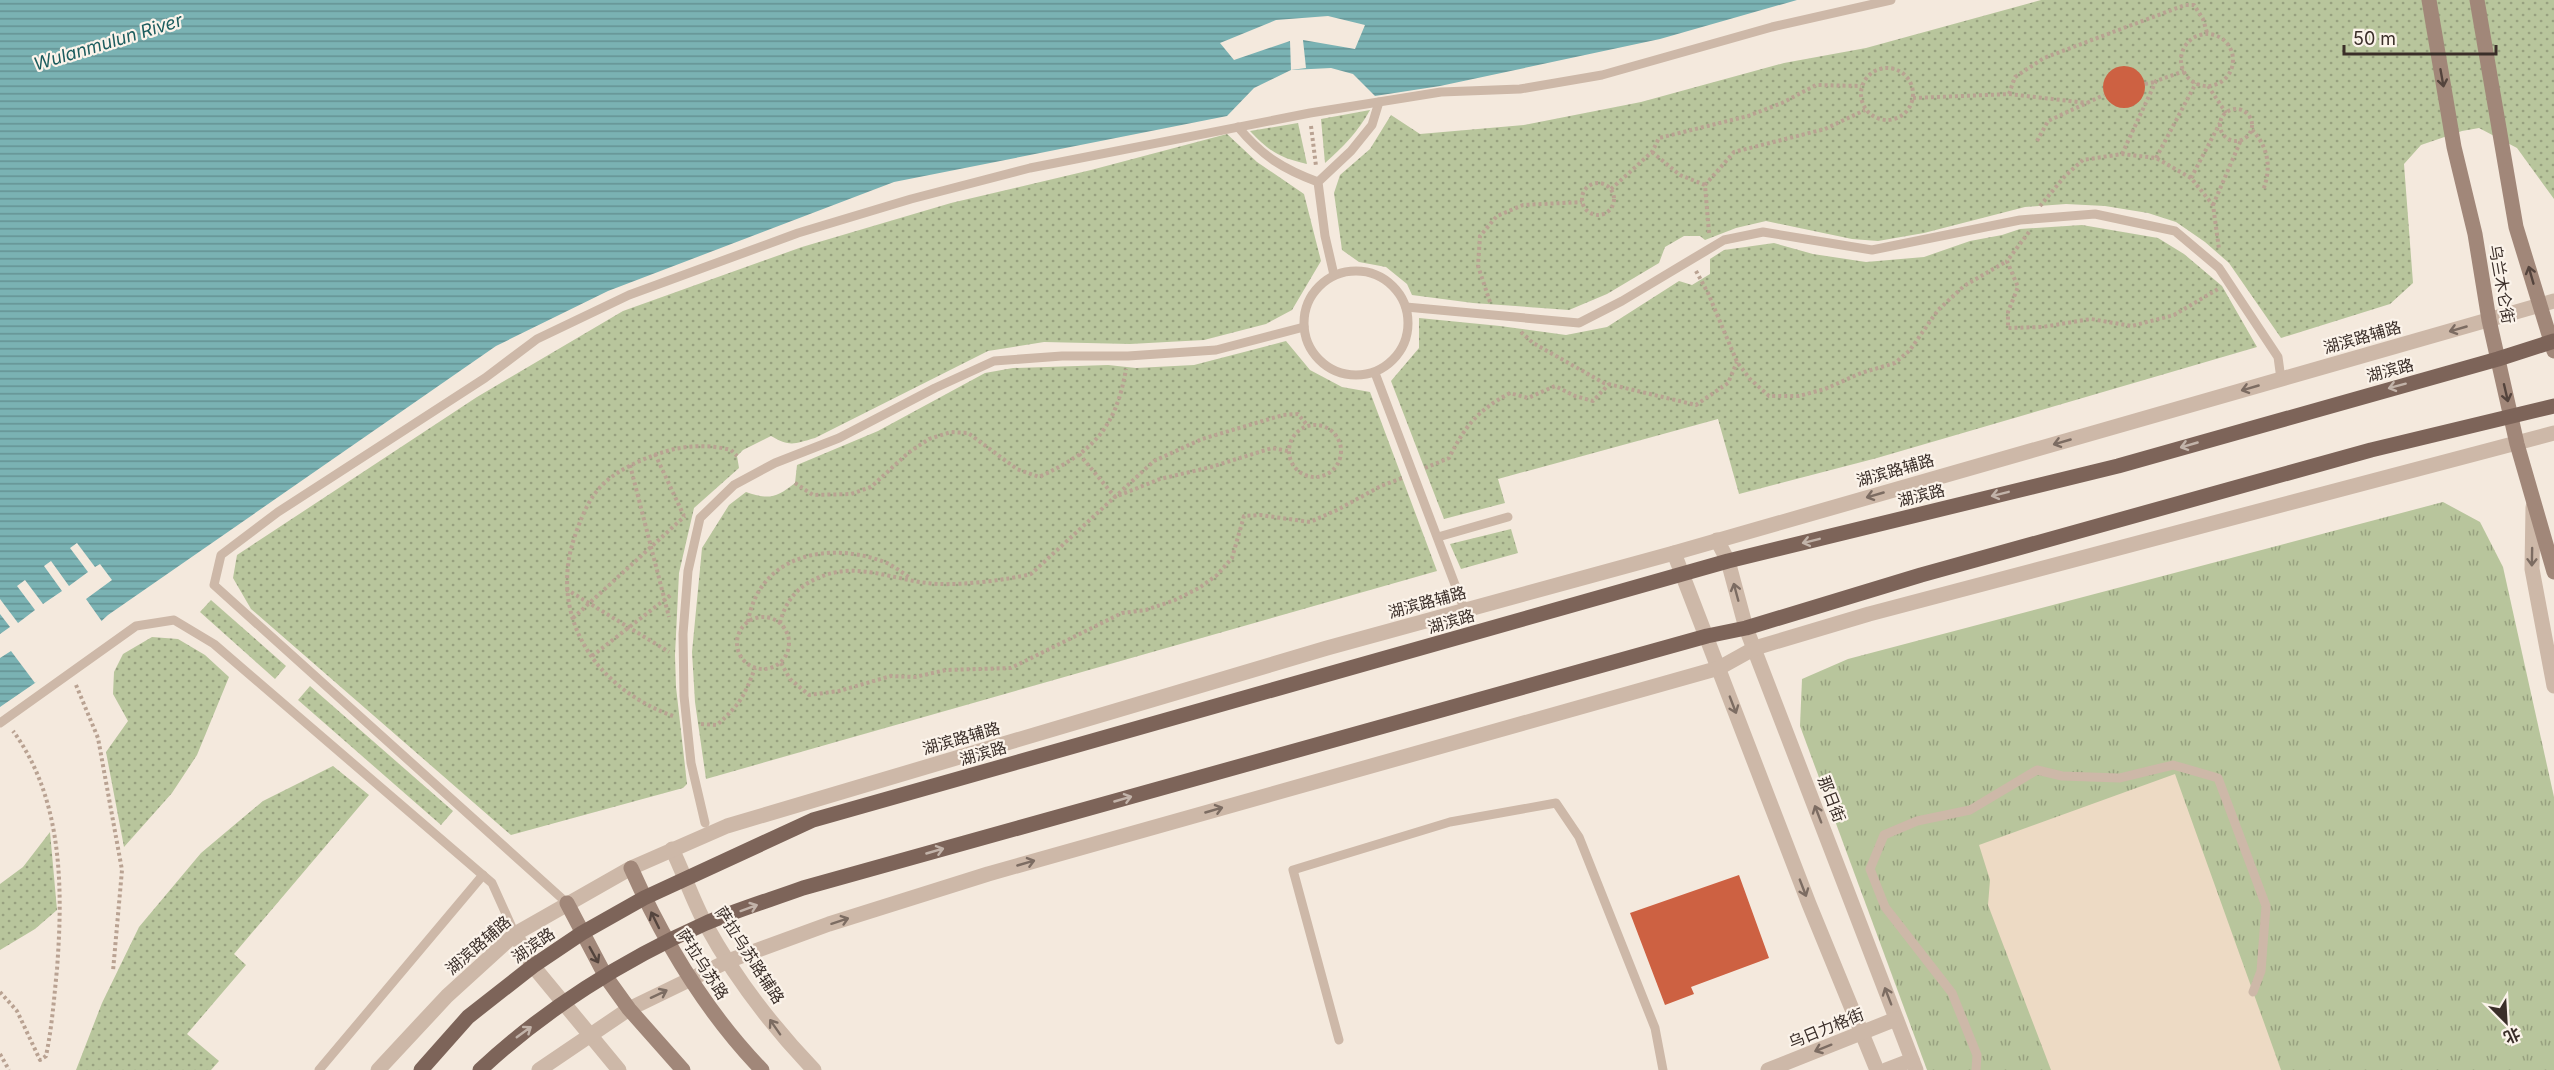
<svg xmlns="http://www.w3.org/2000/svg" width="2554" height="1070" viewBox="0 0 2554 1070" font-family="Inter,'Noto Sans SC',sans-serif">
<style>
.grass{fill:url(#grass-dots)}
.park{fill:url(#park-tufts)}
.plaza{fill:#eddac4}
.water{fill:url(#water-rules)}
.pier{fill:#f4e9dd}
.building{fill:#cd6142}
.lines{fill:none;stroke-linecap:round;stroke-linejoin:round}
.path{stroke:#b9a292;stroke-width:4;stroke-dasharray:3 3;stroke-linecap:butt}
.service{stroke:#cdb8a8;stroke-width:9}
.tertiary{stroke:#cdb8a8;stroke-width:15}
.secondary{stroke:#a18779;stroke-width:15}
.primary{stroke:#7d6459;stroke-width:15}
.oneway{stroke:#54443d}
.oneway2{stroke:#7c6c62}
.oneway3{stroke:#c2b3a9}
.labels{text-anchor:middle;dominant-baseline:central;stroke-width:4.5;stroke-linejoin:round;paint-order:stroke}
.street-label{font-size:16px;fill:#3a2e29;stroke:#fbf3ea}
.water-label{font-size:18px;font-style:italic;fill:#1b5c5e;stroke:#fbf3ea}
</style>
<defs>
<pattern id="grass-dots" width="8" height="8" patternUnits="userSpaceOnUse" patternTransform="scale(1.5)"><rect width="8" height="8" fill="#b8c59c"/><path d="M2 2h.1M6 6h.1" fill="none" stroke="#97a07f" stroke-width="1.8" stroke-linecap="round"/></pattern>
<pattern id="park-tufts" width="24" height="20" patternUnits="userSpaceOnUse" patternTransform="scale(1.5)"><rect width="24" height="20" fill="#b8c59c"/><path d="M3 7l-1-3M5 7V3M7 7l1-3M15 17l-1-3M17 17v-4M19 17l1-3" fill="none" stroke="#97a07f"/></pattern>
<pattern id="water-rules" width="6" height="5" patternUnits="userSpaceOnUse" patternTransform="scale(1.5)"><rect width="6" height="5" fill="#7ab2b3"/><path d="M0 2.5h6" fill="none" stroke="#659192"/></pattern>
</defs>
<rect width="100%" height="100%" fill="#f4e9dd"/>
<g class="grass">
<polygon points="2041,0 2554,0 2554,199 2517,148 2479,128 2462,131 2421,145 2404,164 2413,283 2390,304 2281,338 2229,263 2205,242 2176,222 2148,213 2105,206 2066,204 2025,207 1924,233 1878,241 1852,239 1766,221 1736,228 1705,240 1700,236 1684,236 1665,247 1659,263 1607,294 1569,310 1473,303 1412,295 1407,284 1386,267 1359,262 1342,250 1334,193 1340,175 1370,149 1391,115 1420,134 1524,125 1641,102 1784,63 1866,48"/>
<path d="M1370,110C1358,132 1343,147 1325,163L1321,119Z"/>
<path d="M1298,123L1307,164C1280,158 1270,152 1250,131Z"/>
<path d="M1227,134L1257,162L1304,194L1321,261L1292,310L1266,324L1204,340L1130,344L1044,342L988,351L815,438C794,444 790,447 771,436L743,450L737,456L739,468L694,508L679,573L675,655L676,687L687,784L683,788L511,835L251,609L233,578L237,555L477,397L623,311L802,247L951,203L1091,170Z"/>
<polygon points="2082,225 2158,238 2184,254 2222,286 2257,347 1877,458 1739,494 1718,419 1498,479 1505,503 1444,519 1391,381 1419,348 1419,318 1500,326 1566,335 1607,327 1679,281 1692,285 1710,274 1710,259 1724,250 1774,243 1813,254 1866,262 1924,257 1970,241 2002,235 2020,229"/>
<path d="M1286,341L1310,370L1342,387L1370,392L1437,571L706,779L695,702L692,652L702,548L729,505L746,492C769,500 776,498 795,483L797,465L878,431L985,373L1013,368L1108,365L1136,368L1194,365Z"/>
<polygon points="1511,529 1518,553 1461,569 1450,544"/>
<polygon points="211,600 286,666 275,679 200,612"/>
<polygon points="152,637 178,639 205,655 229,677 197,755 172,793 124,847 106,752 128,721 113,694 114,672 123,654"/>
<polygon points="310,686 453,811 441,825 298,700"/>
<polygon points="333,766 369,795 234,954 246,965 187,1034 219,1061 211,1070 76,1070 102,1003 139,927 201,853 263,801"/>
<polygon points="50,832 57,910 35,929 0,950 0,884 23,867"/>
</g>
<polygon class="park" points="2443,502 2480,522 2503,567 2554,797 2554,1070 1927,1070 1800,726 1802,679 1848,659"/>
<polygon class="plaza" points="2175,774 2281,1070 2051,1070 1988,905 1990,880 1979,845"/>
<polygon class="water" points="0,0 1797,0 1660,39 1440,86 1375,96 1353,74 1331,68 1291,70 1254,88 1227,116 894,182 608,291 496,346 108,615 35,683 0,707"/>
<g class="pier">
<polygon points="1328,16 1365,25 1355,49 1303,40 1306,68 1291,70 1290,41 1234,60 1220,43 1276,20"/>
<polygon points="77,543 95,567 100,564 112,580 86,599 103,623 52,671 35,683 11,651 0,658 0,634 10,627 0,614 0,599 18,623 35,610 17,586 25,580 43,604 62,591 44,566 51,561 69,586 88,572 70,548"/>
</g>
<g class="building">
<circle cx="2124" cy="87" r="21"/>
<polygon points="1739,875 1769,958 1691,987 1694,994 1665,1005 1630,913"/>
</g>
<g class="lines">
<g class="path">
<circle cx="2207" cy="60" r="26"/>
<circle cx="1887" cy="94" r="26"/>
<polyline points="2145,84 2155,82"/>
<polyline points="2208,86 2226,113"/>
<polyline points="2009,94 2015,77 2044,58 2185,5 2194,5 2203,19 2207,33"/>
<polyline points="1913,98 2009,94 2087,103"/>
<circle cx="2236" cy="125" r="16"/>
<polyline points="1311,126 1316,166"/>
<path d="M2252,130C2268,146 2272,168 2263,190"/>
<polyline points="2037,141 2048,121 2104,95"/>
<polyline points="1652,152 1680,175 1705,185"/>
<polyline points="2122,154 2156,81 2184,71"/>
<polyline points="2156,158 2196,83"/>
<polyline points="2191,178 2220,123"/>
<circle cx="1598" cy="199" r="16"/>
<polyline points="1611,189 1652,152 1659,138 1748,116 1782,103 1816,85 1861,86"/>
<polyline points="2213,205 2241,140"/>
<polyline points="2040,206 2065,176 2083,160 2122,154 2156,158 2191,178 2213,205 2219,249"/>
<polyline points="2029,232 2007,261 2018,287 2008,312 2008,328 2042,327 2091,319 2132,326 2174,315 2218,289"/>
<polyline points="1709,233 1705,185 1734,152 1825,129 1865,110"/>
<polyline points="1696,271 1708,293 1737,362 1750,379 1769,396 1799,396 1825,389 1861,373 1895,363 1910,350 1938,310 1964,286 2007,261"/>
<polyline points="1490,302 1478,266 1480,236 1497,216 1523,205 1582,202"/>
<polyline points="1521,332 1533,343 1604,383 1696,405 1728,383 1737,362"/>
<circle cx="1315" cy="451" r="26"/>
<polyline points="655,454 684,516"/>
<polyline points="1079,454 1115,497 1160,479 1211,467 1272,448 1288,451"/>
<polyline points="630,465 669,617"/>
<path d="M1425,468L1449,458C1465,426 1478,410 1510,393L1528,398L1555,386L1575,396L1593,401L1609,384"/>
<path d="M795,483L813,495L851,494L871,487L908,453L929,439L951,432L968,433L1017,469L1039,477C1093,452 1116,428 1126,369"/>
<polyline points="566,589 669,652"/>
<circle cx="763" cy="643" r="26"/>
<polyline points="573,618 685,516"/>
<path d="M748,622C759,554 830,540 887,563C895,567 903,573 910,578"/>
<path d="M780,623C784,606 793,592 808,583C853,556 892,582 939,584C964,585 1007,580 1031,574L1154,461L1202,439L1283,415L1298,414L1307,425"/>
<polyline points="592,656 672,594"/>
<polyline points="781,663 790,679 809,695 839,691 891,676 915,677 946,670 1011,668 1122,613 1146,610 1175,600 1199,588 1217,575 1232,558 1244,516 1260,515 1310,522 1337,510 1381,486 1402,478"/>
<polyline points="76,685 98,738 122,870 113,971"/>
<path d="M673,716C594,688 545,613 577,530C591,491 604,477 642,460C672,447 699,442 731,450L737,456"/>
<path d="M701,724L717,725C740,704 744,697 755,668"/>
<path d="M0,992L17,1011L40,1060L46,1056C52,1027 54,999 57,969C63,889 63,799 13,731"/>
<polyline points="0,1054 9,1070"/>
</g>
<g class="service">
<path d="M1238,127C1262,156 1283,169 1318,182"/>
<circle cx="1356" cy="323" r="52"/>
<polyline points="1334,275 1325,236 1318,182 1351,151 1372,125 1379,102"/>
<polyline points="1406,307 1579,323 1622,301 1724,240 1763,232 1872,250 2020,220 2095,214 2175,231 2219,268 2278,357 2281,379"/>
<polyline points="1375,373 1465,611"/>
<polyline points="1438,537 1508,517"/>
<polyline points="0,723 136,626 174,620 214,644 492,883 515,934"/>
<polyline points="705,823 691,763 684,696 683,634 688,571 700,518 734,485 775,463 839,438 935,388 994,361 1062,356 1128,356 1216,350 1304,327"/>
<polyline points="567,903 214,585 221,555 278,512 485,378 537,339 629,295 798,233 911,199 1030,168 1310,113 1441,92 1520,89 1602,75 1772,27 1891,0"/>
<polyline points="1339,1040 1293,870 1450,822 1556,803 1579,837 1655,1028 1663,1070"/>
<polyline points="319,1070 483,875"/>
<polyline points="1976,1070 1977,1055 1952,993 1885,907 1870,869 1884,835 1917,821 1970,810 2037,770 2062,776 2119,778 2173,765 2218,778 2266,906 2261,971 2253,992"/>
</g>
<g class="tertiary">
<polyline points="2533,507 2532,569 2554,686"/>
<polyline points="1717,540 1728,561 1746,628 1916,1070"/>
<polyline points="1674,553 1809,904 1877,1070"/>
<path d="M672,849C684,874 693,901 706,925C735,978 773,1027 814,1070"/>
<polyline points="515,934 533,966 619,1070"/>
<polyline points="378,1070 447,996 515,934 631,868 727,826 1327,648 1674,553 2554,301"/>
<polyline points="539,1070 629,1009 728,961 829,924 988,874 1719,668 1755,648 1869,614 2554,433"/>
<polyline points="1768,1070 1896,1019"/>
<polyline points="1886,1070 1912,1060"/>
</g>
<g class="secondary">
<polyline points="2429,0 2454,147 2475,234 2489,320 2517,444 2554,572"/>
<polyline points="2477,0 2516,227 2554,351"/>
<path d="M631,868C664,942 705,1011 762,1070"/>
<polyline points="567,903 606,977 629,1009 683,1070"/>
</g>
<g class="primary">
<polyline points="421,1070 468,1017 533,966 582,933 644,898 813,820 1728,561 2118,466 2498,359 2554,341"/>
<path d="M480,1070C544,1010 623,960 704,924C736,910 770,900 803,888L1707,636L1746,628L1921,575L2371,450L2554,406"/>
</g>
</g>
<defs><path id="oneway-shaft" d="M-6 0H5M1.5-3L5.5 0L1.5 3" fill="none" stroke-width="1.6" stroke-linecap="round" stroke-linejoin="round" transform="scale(1.5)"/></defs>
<g class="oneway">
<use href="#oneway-shaft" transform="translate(2442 78) rotate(80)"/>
<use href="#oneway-shaft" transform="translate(2531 275) rotate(-106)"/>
<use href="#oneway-shaft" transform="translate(2506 393) rotate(77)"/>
<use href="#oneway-shaft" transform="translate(655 920) rotate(-116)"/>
<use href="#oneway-shaft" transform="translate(594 955) rotate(61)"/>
</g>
<g class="oneway2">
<use href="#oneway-shaft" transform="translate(2458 329) rotate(164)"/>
<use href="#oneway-shaft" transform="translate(2250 388) rotate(164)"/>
<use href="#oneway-shaft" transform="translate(2062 442) rotate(164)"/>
<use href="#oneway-shaft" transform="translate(1875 495) rotate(164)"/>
<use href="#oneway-shaft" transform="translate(2532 557) rotate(91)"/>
<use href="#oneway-shaft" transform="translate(1736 592) rotate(-105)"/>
<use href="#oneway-shaft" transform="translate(1733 705) rotate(69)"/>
<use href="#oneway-shaft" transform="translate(1214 810) rotate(-16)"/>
<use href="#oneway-shaft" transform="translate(1818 814) rotate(-111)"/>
<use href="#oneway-shaft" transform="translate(1026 863) rotate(-16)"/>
<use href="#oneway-shaft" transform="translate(1803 888) rotate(69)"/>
<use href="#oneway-shaft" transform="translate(840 921) rotate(-18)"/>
<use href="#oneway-shaft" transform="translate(659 994) rotate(-25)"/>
<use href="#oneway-shaft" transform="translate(1888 996) rotate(-111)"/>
<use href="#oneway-shaft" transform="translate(775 1027) rotate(-125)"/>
<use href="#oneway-shaft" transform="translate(1823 1048) rotate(158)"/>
</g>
<g class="oneway3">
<use href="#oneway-shaft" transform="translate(2397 386) rotate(165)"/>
<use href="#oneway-shaft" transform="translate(2189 445) rotate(164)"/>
<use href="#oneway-shaft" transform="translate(2000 494) rotate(166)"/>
<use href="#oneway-shaft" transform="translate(1811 541) rotate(166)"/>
<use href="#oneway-shaft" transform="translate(1123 799) rotate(-16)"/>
<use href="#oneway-shaft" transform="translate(935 851) rotate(-16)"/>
<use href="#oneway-shaft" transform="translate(749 908) rotate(-20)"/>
<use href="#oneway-shaft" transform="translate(524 1032) rotate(-36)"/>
</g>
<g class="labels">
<g class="street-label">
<text transform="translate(2502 284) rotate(80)">乌兰木仑街</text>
<text transform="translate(2362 337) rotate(-16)">湖滨路辅路</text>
<text transform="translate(2390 370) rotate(-15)">湖滨路</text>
<text transform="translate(1895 470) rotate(-16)">湖滨路辅路</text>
<text transform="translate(1921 495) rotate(-14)">湖滨路</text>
<text transform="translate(1427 602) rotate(-15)">湖滨路辅路</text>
<text transform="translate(1451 621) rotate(-16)">湖滨路</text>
<text transform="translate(961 738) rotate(-16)">湖滨路辅路</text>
<text transform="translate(983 753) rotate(-16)">湖滨路</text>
<text transform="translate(1832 799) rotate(69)">那日街</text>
<text transform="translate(478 945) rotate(-41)">湖滨路辅路</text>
<text transform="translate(533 945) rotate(-35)">湖滨路</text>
<text transform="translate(750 955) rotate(57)">萨拉乌苏路辅路</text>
<text transform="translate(703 964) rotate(57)">萨拉乌苏路</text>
<text transform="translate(1826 1028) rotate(-22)">乌日力格街</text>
</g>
<g class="water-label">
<text transform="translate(108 42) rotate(-17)">Wulanmulun River</text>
</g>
</g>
<g transform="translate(2506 1022) rotate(156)" stroke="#fbf3ea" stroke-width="4.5" paint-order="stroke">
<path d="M0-4.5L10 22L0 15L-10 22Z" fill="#3a2e29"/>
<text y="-9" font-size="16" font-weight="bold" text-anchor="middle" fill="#3a2e29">北</text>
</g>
<path d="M2344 45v9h152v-9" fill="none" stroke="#3a2e29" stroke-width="3"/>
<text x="2353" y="45" font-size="18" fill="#3a2e29" stroke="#fbf3ea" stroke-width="4.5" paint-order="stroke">50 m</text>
</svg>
